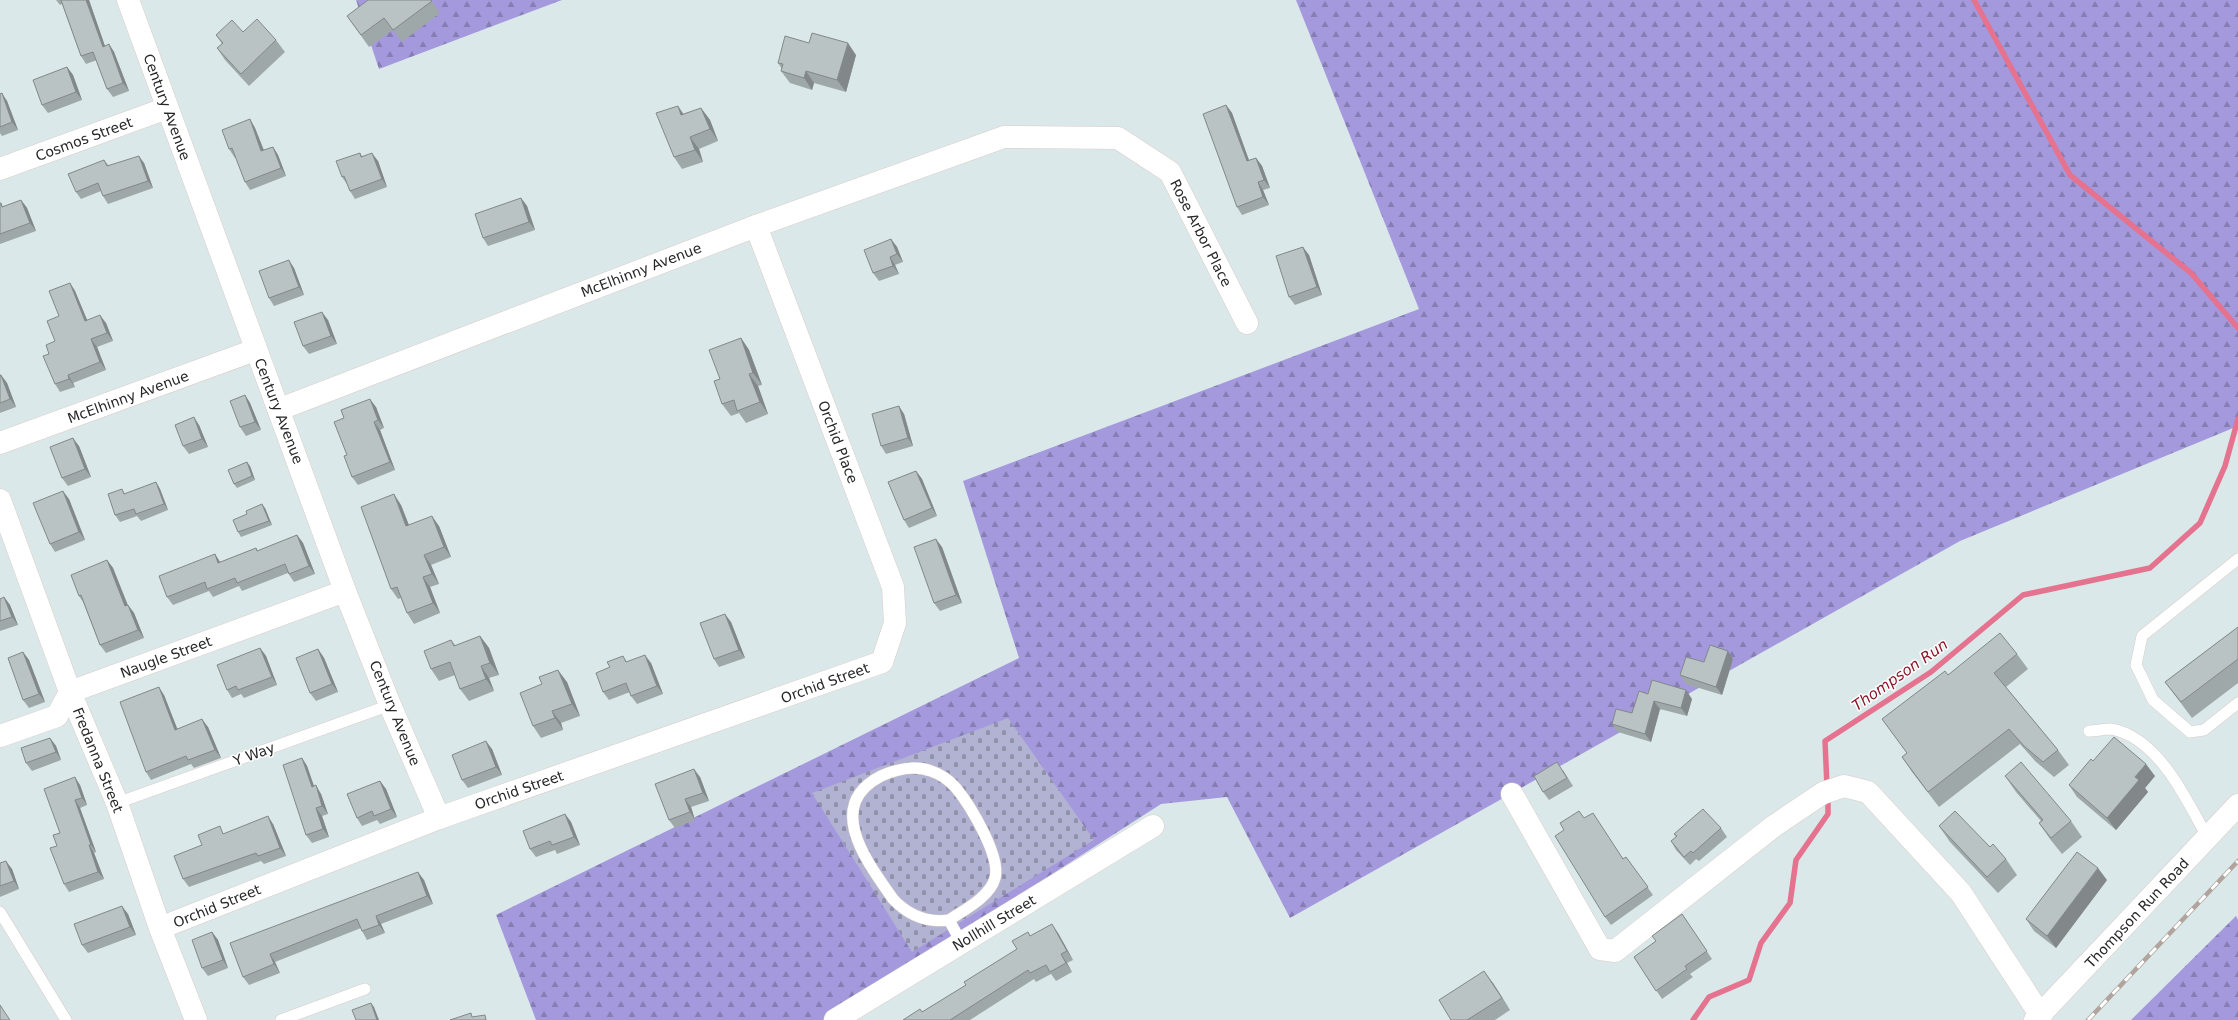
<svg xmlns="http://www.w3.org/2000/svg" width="2238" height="1020" viewBox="0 0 2238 1020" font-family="'DejaVu Sans',sans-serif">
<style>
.forest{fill:url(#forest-firs)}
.cemetery{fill:url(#cemetery-stones)}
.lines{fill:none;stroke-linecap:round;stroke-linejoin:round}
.stream{stroke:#e5728e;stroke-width:5.5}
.service-casing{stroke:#d9cdc8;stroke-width:12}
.minor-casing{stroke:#d9cdc8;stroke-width:23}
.tertiary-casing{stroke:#d9cdc8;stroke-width:23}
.service{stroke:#fff;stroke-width:11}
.minor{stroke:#fff;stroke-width:22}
.tertiary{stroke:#fff;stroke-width:22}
.rail-casing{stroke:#b1a49d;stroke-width:4.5}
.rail{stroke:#fff;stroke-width:3;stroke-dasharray:9;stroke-linecap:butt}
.wall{fill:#9fa8a9}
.shaded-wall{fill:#828889}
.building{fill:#b9c3c4;stroke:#828889}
.labels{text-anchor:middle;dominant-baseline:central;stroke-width:3;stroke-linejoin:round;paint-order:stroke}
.street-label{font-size:14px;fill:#272727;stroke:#fff}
.water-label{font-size:15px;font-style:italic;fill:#8d1629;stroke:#fff}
</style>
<defs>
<pattern id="forest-firs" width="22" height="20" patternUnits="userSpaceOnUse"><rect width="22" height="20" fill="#a499dd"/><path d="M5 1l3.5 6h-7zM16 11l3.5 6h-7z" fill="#867db3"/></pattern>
<pattern id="cemetery-stones" width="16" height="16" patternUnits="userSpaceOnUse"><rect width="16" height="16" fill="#b2b2d2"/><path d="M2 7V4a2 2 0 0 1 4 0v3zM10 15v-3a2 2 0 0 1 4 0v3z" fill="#9191aa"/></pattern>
</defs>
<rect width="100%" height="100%" fill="#dae8e9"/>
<g class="forest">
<polygon points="356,0 562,0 379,69"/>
<polygon points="1296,0 2238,0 2238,426 1960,541 1290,918 1227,797 1161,804 825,1020 536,1020 496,915 1019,658 963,481 1419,309"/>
<polygon points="2236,916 2238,920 2238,1020 2131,1020"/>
</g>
<polygon class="cemetery" points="1008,718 1094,840 912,952 812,793"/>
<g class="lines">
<g class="stream">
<polyline points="1974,0 2070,175 2191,273 2238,328"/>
<polyline points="1827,787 1825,741 1931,672 2023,595 2150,568 2200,523 2225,466 2238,419"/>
<polyline points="1693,1020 1709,997 1749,980 1761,943 1790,903 1796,860 1828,814 1828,797"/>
</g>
<g class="service-casing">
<g id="service">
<polyline points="2238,559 2142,636 2136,665 2153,700 2190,732 2204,730 2238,703"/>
<path d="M2089,731C2096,731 2104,729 2111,729C2158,737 2187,800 2207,837"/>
<polyline points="117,803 390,705"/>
<polyline points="0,912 66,1020"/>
<path d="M949,920C964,910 990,897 995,878C1001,856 970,805 956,788C950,781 940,774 931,771C915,765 896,769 881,776C823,806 868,863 893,899C908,915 927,923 949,920L961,942"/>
<polyline points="281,1020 365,989"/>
</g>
</g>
<g class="minor-casing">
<g id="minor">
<polyline points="128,0 345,591 390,705 439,818"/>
<polyline points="0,169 167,108"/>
<polyline points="280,409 756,226 1004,137 1118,138 1170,172 1247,323"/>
<polyline points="0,443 255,350"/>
<polyline points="0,500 70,692 117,803 160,928 196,1020"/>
<polyline points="0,736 57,716 70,692 345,591"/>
<polyline points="1512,794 1600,949 1615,951 1774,826 1823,793 1844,786 1868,792 1961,893 2041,1016"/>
<polyline points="160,928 439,818 882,662 895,623 893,587 756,226"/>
<polyline points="835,1020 1153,826"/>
</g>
</g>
<g class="tertiary-casing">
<polyline id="tertiary" points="2035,1020 2238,805"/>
</g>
<use href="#service" class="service"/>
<use href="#minor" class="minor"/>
<use href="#tertiary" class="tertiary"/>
<g class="rail-casing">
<polyline id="rail" points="2088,1020 2238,861"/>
</g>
<use href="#rail" class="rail"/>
</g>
<g class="wall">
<polygon points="56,0 89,0 105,46 109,44 114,52 129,91 113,97 107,89 97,60 86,64 81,56 62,4 60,5"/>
<polygon points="431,0 440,13 402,42 393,30 369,47 347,16"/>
<polygon points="243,32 276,40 285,52 249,86 225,60 217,48 222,44 216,35"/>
<polygon points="809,43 856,55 846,92 814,83 812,90 790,83 781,71 782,69 778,63"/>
<polygon points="67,67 73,75 82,100 48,113 42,105"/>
<polygon points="0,94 7,101 18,130 2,136 0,133"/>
<polygon points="1226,105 1232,113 1249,160 1256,158 1262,166 1270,188 1263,190 1269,205 1242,215 1237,207"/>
<polygon points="678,106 683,114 701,108 710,120 718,141 699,149 703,162 682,169 674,157"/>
<polygon points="250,119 255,128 264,150 273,147 278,155 286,176 250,190 245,182 236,157 235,158 229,149"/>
<polygon points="360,153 362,156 378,161 387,187 355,199 350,191 347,184 342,177"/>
<polygon points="104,160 109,166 144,163 153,188 108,204 103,196 101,191 81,199 76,192"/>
<polygon points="521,198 527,206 535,230 488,246 483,238"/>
<polygon points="21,200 27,208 36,231 0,244 0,203 1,203 3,207"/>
<polygon points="891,239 897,247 903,262 895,265 899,274 879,281 873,273"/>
<polygon points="1309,255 1322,295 1295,305 1289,297"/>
<polygon points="294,268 304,295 274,306 269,298"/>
<polygon points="70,283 75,291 87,321 106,323 113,341 97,347 106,370 73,383 75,387 60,392 55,384 49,354 55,341 59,316"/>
<polygon points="328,320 337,344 309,354 303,346"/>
<polygon points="741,338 749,350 762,385 758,386 768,414 746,423 739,413 731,416 722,404 720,379"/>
<polygon points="0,375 1,375 7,383 16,407 0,413"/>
<polygon points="245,395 250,403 261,430 246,436 240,427"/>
<polygon points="376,407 384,428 380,430 395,470 358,485 352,477 347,455"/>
<polygon points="904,414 913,446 886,454 881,446"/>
<polygon points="199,425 208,447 189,454 183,446"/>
<polygon points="79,446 91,477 68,486 62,478"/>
<polygon points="250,466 255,480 237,488 234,484"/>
<polygon points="916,471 922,479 937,516 909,528 904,520"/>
<polygon points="156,482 160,489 168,510 141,521 137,516 120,522 115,515 122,489 125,494"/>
<polygon points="69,499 85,540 55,552 50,544"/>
<polygon points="401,505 409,525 439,526 451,557 431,565 439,584 430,587 440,613 414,624 407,613 401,598 398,599 391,589"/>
<polygon points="265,508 272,525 241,537 238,532"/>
<polygon points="297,535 303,543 315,574 294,582 288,573 242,591 239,586 213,597 209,591 173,605 167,597 215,554 220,562 256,548 258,551"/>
<polygon points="942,547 962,603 940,611 934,603"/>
<polygon points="107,560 113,568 128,605 134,613 144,638 106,653 100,645 83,602 79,596"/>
<polygon points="4,597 10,605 18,625 0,631 0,599"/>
<polygon points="731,622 745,658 719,667 714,659"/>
<polygon points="2238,627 2238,683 2192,718 2165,682"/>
<polygon points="480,636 489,648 499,675 489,678 494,691 469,701 460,689 455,675 439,681 431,669 451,640 456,646"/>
<polygon points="260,648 266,656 277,685 244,698 241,694 232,698 227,690"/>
<polygon points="318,649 324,658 338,692 316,701 310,693"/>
<polygon points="23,652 29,660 45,702 29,708 23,700"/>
<polygon points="2017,654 2028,669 2006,687 2058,750 2069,765 2054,777 2035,761 2020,744 1939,807 1912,772 1902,757 1907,753 1882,719 1948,675"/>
<polygon points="623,656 627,662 651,663 663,694 637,704 631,696 630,692 609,700 603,692 610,667"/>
<polygon points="1733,659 1722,695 1686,684 1680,675 1704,662"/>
<polygon points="567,682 580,716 561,723 563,730 541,738 533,726"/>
<polygon points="1648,694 1692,699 1687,716 1660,709 1651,742 1618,732 1612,724 1632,713"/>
<polygon points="164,695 177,729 208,727 221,758 194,768 191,764 151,780 146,772"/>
<polygon points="50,738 56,746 61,760 32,771 26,763"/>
<polygon points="492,749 502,775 468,788 462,780"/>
<polygon points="302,758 307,766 314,786 321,794 328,814 322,816 329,837 312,843 306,835"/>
<polygon points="2093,761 2155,776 2145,788 2148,792 2116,830 2077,797 2069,785"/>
<polygon points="1563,770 1573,786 1549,800 1543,792"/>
<polygon points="2005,776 2071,821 2082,837 2062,854 2050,839 2039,823 2041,821 2016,792"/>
<polygon points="700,777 709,801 691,807 695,820 675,828 669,820"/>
<polygon points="380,781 386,789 397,817 380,824 377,820 362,826 357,818"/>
<polygon points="80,785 87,805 80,808 96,852 94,853 104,879 69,892 64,884 57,846 60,833"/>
<polygon points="565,814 571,822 580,845 557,854 555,850 536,857 530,849"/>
<polygon points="1584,818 1624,859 1626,857 1653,895 1611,925 1605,917"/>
<polygon points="273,824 286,856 264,864 261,861 189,887 183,879 202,845 225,833"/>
<polygon points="1939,826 1990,847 2006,859 2017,875 1998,893 1950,842"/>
<polygon points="1721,828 1727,837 1699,861 1696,859 1690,865 1676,850 1671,841 1676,837 1674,834"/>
<polygon points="0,863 12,869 19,889 0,897"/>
<polygon points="424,880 433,904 381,924 385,933 367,940 362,931 361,928 275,962 280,973 249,985 243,977 230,943"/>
<polygon points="2107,880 2056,948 2034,931 2026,919"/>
<polygon points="128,914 136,935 88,953 82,945"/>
<polygon points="1682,914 1712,959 1690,974 1693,977 1662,999 1634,957 1656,941"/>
<polygon points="212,932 218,940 228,968 208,976 202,968"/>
<polygon points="1028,932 1030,936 1058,933 1073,960 1067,963 1072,972 1056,981 1051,974 1036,982 1034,979 970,1020 903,1020 922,1012 966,985 1017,949"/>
<polygon points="1493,983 1510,1010 1495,1020 1451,1020"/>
</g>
<g class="shaded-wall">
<polygon points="86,0 89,0 108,55 103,47"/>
<polygon points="848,43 856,55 846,92 837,80"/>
<polygon points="109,44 114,52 129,91 123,83"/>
<polygon points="67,67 73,75 82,100 76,92"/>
<polygon points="806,71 814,83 812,90 804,78"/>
<polygon points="2,93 7,101 18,130 12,122"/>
<polygon points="1226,105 1232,113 1252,169 1247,161"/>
<polygon points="678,106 686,118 681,115"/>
<polygon points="701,108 710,120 718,141 710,129"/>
<polygon points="250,119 255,128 267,159 261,151"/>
<polygon points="690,137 699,149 703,162 695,150"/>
<polygon points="273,147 278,155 286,176 281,168"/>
<polygon points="372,153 378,161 387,187 382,179"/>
<polygon points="139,156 144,163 153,188 148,181"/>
<polygon points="1256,158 1262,166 1270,188 1264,180"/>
<polygon points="1258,182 1263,190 1269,205 1263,197"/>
<polygon points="521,198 527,206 535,230 529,222"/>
<polygon points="21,200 27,208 36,231 30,223"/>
<polygon points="891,239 897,247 903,262 897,254"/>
<polygon points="1303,247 1309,255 1322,295 1317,287"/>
<polygon points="890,257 895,265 899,274 893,266"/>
<polygon points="289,260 294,268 304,295 299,287"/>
<polygon points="70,283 75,291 91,329 85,321"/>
<polygon points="322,312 328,320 337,344 331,336"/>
<polygon points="100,315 106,323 113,341 107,333"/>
<polygon points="741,338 749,350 762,385 753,373"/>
<polygon points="91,339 97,347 106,370 100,362"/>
<polygon points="749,374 758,386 768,414 760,402"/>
<polygon points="1,375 7,383 16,407 10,399"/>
<polygon points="68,375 73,383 75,387 69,379"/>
<polygon points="245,395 250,403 261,430 255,422"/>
<polygon points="370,399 376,407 384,428 378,420"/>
<polygon points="899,406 904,414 913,446 908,438"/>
<polygon points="194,417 199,425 208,447 202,439"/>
<polygon points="374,422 380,430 395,470 390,462"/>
<polygon points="73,438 79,446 91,477 85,469"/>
<polygon points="247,462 250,466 255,480 252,476"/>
<polygon points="916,471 922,479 937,516 932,508"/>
<polygon points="156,482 160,489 168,510 164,504"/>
<polygon points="63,491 69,499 85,540 79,532"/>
<polygon points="394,494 401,505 413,536 406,526"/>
<polygon points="262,504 265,508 272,525 269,521"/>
<polygon points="432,516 439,526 451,557 444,547"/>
<polygon points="297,535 303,543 315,574 309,566"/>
<polygon points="936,539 942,547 962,603 956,595"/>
<polygon points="215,554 220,562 218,563"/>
<polygon points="424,555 431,565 439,584 432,574"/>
<polygon points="107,560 113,568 131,614 125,606"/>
<polygon points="423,577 430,587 440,613 433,603"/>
<polygon points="4,597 10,605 18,625 12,617"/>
<polygon points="128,605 134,613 144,638 138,630"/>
<polygon points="725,614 731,622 745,658 739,650"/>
<polygon points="480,636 489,648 499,675 490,663"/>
<polygon points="260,648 266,656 277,685 272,677"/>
<polygon points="318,649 324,658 338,692 332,684"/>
<polygon points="1728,651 1733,659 1722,695 1716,687"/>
<polygon points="23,652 29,660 45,702 39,694"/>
<polygon points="645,655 651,663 663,694 657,686"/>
<polygon points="481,666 489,678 494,691 486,679"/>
<polygon points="558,670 567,682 580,716 572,704"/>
<polygon points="159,687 164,695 181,738 175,730"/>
<polygon points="1686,690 1692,699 1687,716 1681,708"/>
<polygon points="1654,701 1660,709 1651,742 1645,734"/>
<polygon points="552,711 561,723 563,730 555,718"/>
<polygon points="202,719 208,727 221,758 215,750"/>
<polygon points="50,738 56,746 61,760 56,752"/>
<polygon points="486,741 492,749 502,775 496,767"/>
<polygon points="302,758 307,766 317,795 312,787"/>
<polygon points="2146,764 2155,776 2145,788 2148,792 2116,830 2107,818 2135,777"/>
<polygon points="694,769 700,777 709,801 703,793"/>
<polygon points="75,777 80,785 87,805 82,798"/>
<polygon points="380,781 386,789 397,817 391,809"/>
<polygon points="316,785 321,794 328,814 322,806"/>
<polygon points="685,799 691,807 695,820 690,812"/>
<polygon points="75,800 80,808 96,852 91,845"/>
<polygon points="316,808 322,816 329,837 323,829"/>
<polygon points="565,814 571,822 580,845 574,837"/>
<polygon points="268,816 273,824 286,856 280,848"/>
<polygon points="89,845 94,853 104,879 98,872"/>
<polygon points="6,861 12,869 19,889 14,881"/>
<polygon points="2098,868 2107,880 2056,948 2047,936"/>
<polygon points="418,872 424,880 433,904 427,896"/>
<polygon points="122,906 128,914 136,935 130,927"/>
<polygon points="376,916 381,924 385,933 379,925"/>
<polygon points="1052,924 1058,933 1073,960 1067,951"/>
<polygon points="212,932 218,940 228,968 223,960"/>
<polygon points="270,954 275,962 280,973 274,964"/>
<polygon points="1061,954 1067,963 1072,972 1066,963"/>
<polygon points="1484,971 1493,983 1510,1010"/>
<polygon points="371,1003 374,1007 379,1020 377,1020"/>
</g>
<g class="building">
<polygon points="61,0 86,0 103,47 109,44 123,83 107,89 93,52 81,56"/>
<polygon points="368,0 431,0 432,1 393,30 384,18 361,35 347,16"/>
<polygon points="257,19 276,40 241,74 217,48 223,43 216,35 232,20 243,32"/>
<polygon points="812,33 848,43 837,80 806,71 804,78 781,71 783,64 778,63 785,36 809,43"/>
<polygon points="67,67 76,92 42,105 33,80"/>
<polygon points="2,93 12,122 0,127 0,94"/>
<polygon points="1226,105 1247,161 1256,158 1264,180 1258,182 1263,197 1237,207 1203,114"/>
<polygon points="678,106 681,115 701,108 710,129 690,137 695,150 674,157 656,113"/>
<polygon points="250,119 261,151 273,147 281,168 245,182 232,148 229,149 222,130"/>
<polygon points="360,153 361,157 372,153 382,179 350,191 344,176 342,177 336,161"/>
<polygon points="139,156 148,181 103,196 98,183 76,192 68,174 104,160 107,166"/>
<polygon points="521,198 529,222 483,238 475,214"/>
<polygon points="21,200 30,223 0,234 0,203 1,203 2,207"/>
<polygon points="891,239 897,254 890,257 893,266 873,273 864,250"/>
<polygon points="1303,247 1317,287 1289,297 1276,256"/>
<polygon points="289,260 299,287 269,298 259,271"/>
<polygon points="70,283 85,321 100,315 107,333 91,339 100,362 68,375 69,379 55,384 43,356 49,354 46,345 55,341 47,321 59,316 49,291"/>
<polygon points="322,312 331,336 303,346 294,322"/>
<polygon points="741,338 753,373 749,374 760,402 737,411 734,400 722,404 714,381 720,379 709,350"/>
<polygon points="0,375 1,375 10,399 0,403"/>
<polygon points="245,395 255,422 240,427 230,401"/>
<polygon points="370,399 378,420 374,422 390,462 352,477 344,456 347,455 334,422 344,418 341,410"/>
<polygon points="899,406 908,438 881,446 872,414"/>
<polygon points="194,417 202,439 183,446 175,425"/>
<polygon points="73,438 85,469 62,478 50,447"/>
<polygon points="247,462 252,476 234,484 228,470"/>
<polygon points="916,471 932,508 904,520 888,482"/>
<polygon points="156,482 164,504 136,514 134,509 115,515 108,494 122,489 124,494"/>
<polygon points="63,491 79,532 50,544 33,503"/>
<polygon points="394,494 406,526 432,516 444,547 424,555 432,574 423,577 433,603 407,613 397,587 391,589 361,507"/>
<polygon points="262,504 269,521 238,532 233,520 247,514 246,511"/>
<polygon points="297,535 309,566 289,574 285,564 237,583 235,578 207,589 205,582 167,597 159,576 215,554 218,563 256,548 257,551"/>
<polygon points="936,539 956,595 934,603 914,547"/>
<polygon points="107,560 125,606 128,605 138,630 100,645 81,595 79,596 71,575"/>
<polygon points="4,597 12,617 0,621 0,599"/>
<polygon points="725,614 739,650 714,659 700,623"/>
<polygon points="2238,627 2238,659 2181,702 2165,682"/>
<polygon points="2000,633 2017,654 1994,673 2058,750 2043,762 2024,746 2009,729 1928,792 1902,757 1907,753 1882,719 1945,671 1948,675"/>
<polygon points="480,636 490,663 481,666 486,679 460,689 450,662 431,669 424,651 451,640 454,646"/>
<polygon points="1710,645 1728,651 1716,687 1680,675 1686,657 1704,662"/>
<polygon points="260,648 272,677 238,690 236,686 227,690 217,665"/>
<polygon points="318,649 332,684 310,693 296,658"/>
<polygon points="23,652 39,694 23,700 8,658"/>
<polygon points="645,655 657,686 631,696 626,683 603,692 596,673 610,667 607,662 623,656 626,662"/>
<polygon points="558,670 572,704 552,711 555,718 533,726 520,693 542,684 539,677"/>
<polygon points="1652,680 1686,690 1681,708 1654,701 1645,734 1612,724 1616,709 1632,713 1639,691 1648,694"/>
<polygon points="159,687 175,730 202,719 215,750 188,760 186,756 146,772 120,702"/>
<polygon points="2114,737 2146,764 2135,777 2139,780 2107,818 2069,785 2091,759 2093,761"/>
<polygon points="50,738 56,752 26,763 21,748"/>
<polygon points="486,741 496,767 462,780 452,755"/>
<polygon points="302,758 312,787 316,785 322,806 316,808 323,829 306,835 283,765"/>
<polygon points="1557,762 1567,778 1543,792 1534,776"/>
<polygon points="2021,762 2071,821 2051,838 2039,823 2043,820 2005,776"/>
<polygon points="694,769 703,793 685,799 690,812 669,820 655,784"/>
<polygon points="75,777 82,798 75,800 91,845 89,845 98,872 64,884 50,848 57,846 53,835 60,833 44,789"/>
<polygon points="380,781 391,809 374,816 372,811 357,818 347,794"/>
<polygon points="1703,809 1721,828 1693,853 1691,851 1684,857 1671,841 1677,836 1674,834"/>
<polygon points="1579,811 1584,818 1593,813 1623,859 1626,857 1648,887 1605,917 1555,836 1564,830 1560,823"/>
<polygon points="1955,811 1990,847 1993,844 2006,859 1987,877 1939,826"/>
<polygon points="565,814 574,837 552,845 550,841 530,849 523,831"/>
<polygon points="268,816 280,848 258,856 256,853 183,879 174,856 202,845 198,835 220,826 223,834"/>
<polygon points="2077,852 2098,868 2047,936 2026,919"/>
<polygon points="6,861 14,881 0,886 0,863"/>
<polygon points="418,872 427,896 376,916 379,925 362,931 357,919 270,954 274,964 243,977 230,943"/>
<polygon points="122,906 130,927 82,945 74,924"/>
<polygon points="1682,914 1707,951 1685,966 1687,969 1656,991 1634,957 1656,941 1652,936"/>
<polygon points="1052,924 1067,951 1061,954 1066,963 1050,972 1046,965 1030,973 1028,970 950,1020 903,1020 920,1009 922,1012 966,985 964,982 1017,949 1012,941 1028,932 1030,936"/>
<polygon points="212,932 223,960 202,968 192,940"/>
<polygon points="1484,971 1502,998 1467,1020 1451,1020 1439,1000"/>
<polygon points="371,1003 377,1020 356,1020 352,1010"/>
<polygon points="0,1005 10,1020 0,1020"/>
<polygon points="471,1013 472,1017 485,1015 486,1020 450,1020"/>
</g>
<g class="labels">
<g class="street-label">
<text transform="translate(167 107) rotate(70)">Century Avenue</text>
<text transform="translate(84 139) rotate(-20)">Cosmos Street</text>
<text transform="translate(1201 233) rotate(63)">Rose Arbor Place</text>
<text transform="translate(641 270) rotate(-21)">McElhinny Avenue</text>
<text transform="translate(128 397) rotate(-20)">McElhinny Avenue</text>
<text transform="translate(279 411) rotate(69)">Century Avenue</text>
<text transform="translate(838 442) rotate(69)">Orchid Place</text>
<text transform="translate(166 657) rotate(-20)">Naugle Street</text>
<text transform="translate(825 683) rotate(-20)">Orchid Street</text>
<text transform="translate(395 713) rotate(68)">Century Avenue</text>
<text transform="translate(254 754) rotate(-20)">Y Way</text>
<text transform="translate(98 760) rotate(68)">Fredanna Street</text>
<text transform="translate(519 790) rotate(-19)">Orchid Street</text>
<text transform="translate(217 906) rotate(-22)">Orchid Street</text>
<text transform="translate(2137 913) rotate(-47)">Thompson Run Road</text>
<text transform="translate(994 923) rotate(-31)">Nollhill Street</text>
</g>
<g class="water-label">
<text transform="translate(1900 675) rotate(-35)">Thompson Run</text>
</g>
</g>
</svg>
